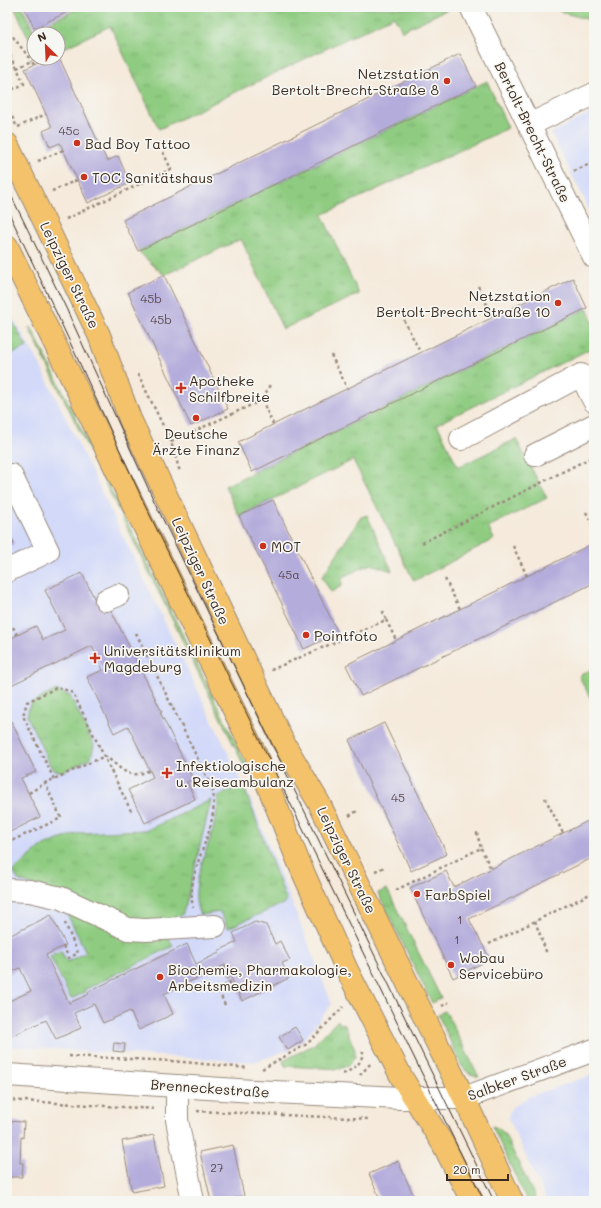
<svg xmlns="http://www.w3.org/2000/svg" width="601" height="1208" viewBox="0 0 601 1208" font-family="Mali,sans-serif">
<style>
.built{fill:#d2d9f9}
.grass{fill:url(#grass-tufts);stroke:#657b50}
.garden{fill:#8fcc81;stroke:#657b50}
.building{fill:#b4acdb}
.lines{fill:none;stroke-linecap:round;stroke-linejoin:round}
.minor-casing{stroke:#988a7c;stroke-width:24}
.major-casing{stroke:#988a7c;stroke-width:24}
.path{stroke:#988a7c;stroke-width:2.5;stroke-dasharray:3 3;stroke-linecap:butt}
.minor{stroke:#fff;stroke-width:22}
.major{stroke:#f3c26a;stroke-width:22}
.tram{stroke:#3b2a1e;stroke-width:1}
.poi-dot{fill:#c8321e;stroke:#f6f6f2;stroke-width:1.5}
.labels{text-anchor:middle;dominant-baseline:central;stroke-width:3.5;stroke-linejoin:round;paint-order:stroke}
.number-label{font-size:12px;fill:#594a4d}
.poi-label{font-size:14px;fill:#3b2a1e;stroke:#f6f6f2;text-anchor:start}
.street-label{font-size:14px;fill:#3b2a1e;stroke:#f6f6f2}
</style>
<defs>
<pattern id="grass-tufts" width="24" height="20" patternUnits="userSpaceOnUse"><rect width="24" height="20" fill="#8fcc81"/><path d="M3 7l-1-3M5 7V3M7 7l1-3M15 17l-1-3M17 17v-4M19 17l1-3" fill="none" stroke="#7caf6f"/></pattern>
</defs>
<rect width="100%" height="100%" fill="#f6f6f2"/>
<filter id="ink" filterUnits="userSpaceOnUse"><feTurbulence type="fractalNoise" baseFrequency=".025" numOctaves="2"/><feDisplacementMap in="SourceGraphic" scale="8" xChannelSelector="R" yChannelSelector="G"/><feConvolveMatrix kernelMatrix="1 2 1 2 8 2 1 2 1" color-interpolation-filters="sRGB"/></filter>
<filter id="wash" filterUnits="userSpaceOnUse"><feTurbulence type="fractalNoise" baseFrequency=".012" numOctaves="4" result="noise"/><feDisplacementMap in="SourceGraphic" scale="16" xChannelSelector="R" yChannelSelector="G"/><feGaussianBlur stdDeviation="0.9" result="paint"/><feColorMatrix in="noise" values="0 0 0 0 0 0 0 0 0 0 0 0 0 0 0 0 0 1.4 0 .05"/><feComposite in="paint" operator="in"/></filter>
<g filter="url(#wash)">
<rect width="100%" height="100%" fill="#f5eadb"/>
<g class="built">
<polygon points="594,111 594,219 551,133"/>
<polygon points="7,312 16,323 38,361 251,800 332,1004 303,1040 288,1050 254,1062 7,1046"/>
<polygon points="594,1074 594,1201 547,1201 508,1118 511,1108 528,1097"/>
</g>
<g class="grass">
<polygon points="14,7 22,7 33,30 81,7 450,8 402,31 394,16 159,129 110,26 58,51 58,34 34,34 34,50"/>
<polygon points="487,81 508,128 322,215 359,294 283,329 241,239 164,275 138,251"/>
<polygon points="587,308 594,326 594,347 437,424 458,467 516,439 547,498 488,527 494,539 414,581 353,460 239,516 225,486"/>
<polygon points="7,315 14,324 27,347 7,356"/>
<polygon points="31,327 249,769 246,770 29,328"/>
<polygon points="367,515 392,571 371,564 342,577 342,586 331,592 322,577 361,517"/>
<polygon points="594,668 594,705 579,676"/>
<polygon points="56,690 70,696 94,745 91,758 62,772 52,769 27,716 30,704"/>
<path d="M243,785L287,902L228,928L220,912L200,915C184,881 220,835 218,796Z"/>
<polygon points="211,800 186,904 182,915 169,920 140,925 18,880 13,871 41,847 58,840 81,833 147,830"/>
<polygon points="387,889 441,998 432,1003 378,893"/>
<polygon points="63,906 168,936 173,946 84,990 85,992 71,999 50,956 61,951 67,962 86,952"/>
<polygon points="444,1011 447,1014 479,1077 468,1073 461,1065 438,1015"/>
<polygon points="338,1020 340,1024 344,1023 355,1050 355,1057 349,1065 340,1069 285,1066 283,1061 313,1045"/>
<polygon points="492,1126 498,1128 504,1133 537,1201 527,1201"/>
</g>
<polygon class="garden" points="551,7 594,7 594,21 564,13"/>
<g id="blocks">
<g class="building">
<polygon points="24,7 78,7 34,28"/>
<polygon points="460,54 476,86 138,251 123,220"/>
<polygon points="58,55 107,161 118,156 130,183 88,203 60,143 50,147 43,131 52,127 25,69 49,58 58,58"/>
<polygon points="164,275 228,409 191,426 128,292"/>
<polygon points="573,278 587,308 252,472 238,442"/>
<polygon points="273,500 338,633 304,649 239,516"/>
<polygon points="7,529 14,544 7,548"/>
<polygon points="594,543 594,583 361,696 346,665"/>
<polygon points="82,573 95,600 104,596 162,712 160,712 193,779 187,782 195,799 145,823 128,790 153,777 128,726 114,733 87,677 103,670 92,646 7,687 7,640 36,626 43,640 65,630 45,590"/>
<polygon points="11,721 36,772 21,778 40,817 8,833 7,724"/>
<polygon points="384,723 447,854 411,871 349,740"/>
<polygon points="594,818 594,857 469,919 490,959 453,978 410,888 446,871 454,887"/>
<polygon points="51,915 66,945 46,955 69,1003 89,994 88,992 187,944 196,964 219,953 218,951 237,942 233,933 255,922 266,925 275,944 280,941 290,960 282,963 289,978 242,1001 225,965 164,994 173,1014 139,1030 130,1011 103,1023 94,1004 74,1013 81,1028 56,1039 46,1020 7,1038 7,1002 31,991 20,968 7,974 7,937"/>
<polygon points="295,1027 303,1040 288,1050 279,1037"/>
<polygon points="114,1043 125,1044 124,1052 113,1051"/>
<polygon points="7,1121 24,1122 23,1138 21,1137 20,1163 23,1163 22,1177 7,1177"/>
<polygon points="154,1135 164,1186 132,1192 122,1141"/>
<polygon points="233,1145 244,1196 223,1201 211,1201 200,1152"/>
<polygon points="398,1161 406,1179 416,1201 381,1201 369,1174"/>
</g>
</g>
</g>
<g filter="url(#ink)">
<use href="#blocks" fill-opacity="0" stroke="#988a7c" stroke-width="1"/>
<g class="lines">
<g class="minor-casing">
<g id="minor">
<polyline points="471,7 594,257"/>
<polyline points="529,125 594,94"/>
<polyline points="461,439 581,375 594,401"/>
<polyline points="535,455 594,425"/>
<polyline points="7,475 11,475 48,551 7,571"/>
<polyline points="106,600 118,595"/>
<polyline points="7,890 30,891 61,898 128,929 146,930 215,926"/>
<polyline points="7,1075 253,1091 400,1098 464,1098 594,1050"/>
<polyline points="177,1086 177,1120 193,1201"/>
</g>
</g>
<g class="major-casing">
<g id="major">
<polyline points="7,144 99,335 130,419 282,740 319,803 464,1098 512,1201"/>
<polyline points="7,246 255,753 299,863 346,968 402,1078 443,1144 472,1201"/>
</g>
</g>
<g class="path">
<polyline points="7,35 13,37 32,61"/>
<polyline points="7,50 17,68"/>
<polyline points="7,92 24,84 17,68 32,61 34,65"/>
<polyline points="7,106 16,125"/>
<polyline points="18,127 46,114"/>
<polyline points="38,161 63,150"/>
<polyline points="574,171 594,162"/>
<polyline points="52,191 77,180"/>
<polyline points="66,219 171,169 163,152"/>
<polyline points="478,286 493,317"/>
<polyline points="404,320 420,352"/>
<polyline points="331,355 347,388"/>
<polyline points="138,374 171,442 180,472"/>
<polyline points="262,400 273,424"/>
<polyline points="171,442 262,400 271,383"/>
<polyline points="586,512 594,528"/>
<polyline points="422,543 594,456"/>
<polyline points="513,546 527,576"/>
<polyline points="445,579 460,609"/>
<polyline points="386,620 396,640"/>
<polyline points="13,627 17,635"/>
<path d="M136,633L212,788C222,829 184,869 193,907"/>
<polyline points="271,670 386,620 382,609"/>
<polyline points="189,772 202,766"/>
<polyline points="54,779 23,716 27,702 58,687 73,693 131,811"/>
<path d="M29,793L45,783L105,756C122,768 127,781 150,770"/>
<polyline points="545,798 563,833"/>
<polyline points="349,816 357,811"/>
<polyline points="7,843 61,818 45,783"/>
<polyline points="481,848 491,869"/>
<polyline points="375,871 385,867"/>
<polyline points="396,890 481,848 476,830"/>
<polyline points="535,921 547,954"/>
<polyline points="489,944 594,892"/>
<polyline points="63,946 69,958 78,953 65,923"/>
<polyline points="225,1005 218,989 230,983 223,969 226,967"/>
<polyline points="442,1006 449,1002"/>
<polyline points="69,1056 172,1061 248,1068"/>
<polyline points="262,1069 307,1044 343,1007"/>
<path d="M343,1074C355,1068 362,1064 363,1051"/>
<polyline points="360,1075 372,1062"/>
<polyline points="7,1100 156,1109"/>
<polyline points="197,1111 370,1119"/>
</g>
<use href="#minor" class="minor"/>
<use href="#major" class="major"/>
<g class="tram">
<polyline points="7,187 66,308 154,501 494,1201"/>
<polyline points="7,209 56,312 145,505 484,1201"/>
</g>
</g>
</g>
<g class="poi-dot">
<circle cx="447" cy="81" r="4"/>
<circle cx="77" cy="143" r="4"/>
<circle cx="84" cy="177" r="4"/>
<circle cx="558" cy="303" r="4"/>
<path d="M179 382h4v4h4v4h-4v4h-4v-4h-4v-4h4z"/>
<circle cx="196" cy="418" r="4"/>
<circle cx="263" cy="546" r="4"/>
<circle cx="306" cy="635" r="4"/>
<path d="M93 652h4v4h4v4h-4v4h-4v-4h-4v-4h4z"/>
<path d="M165 767h4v4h4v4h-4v4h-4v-4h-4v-4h4z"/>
<circle cx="417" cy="894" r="4"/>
<circle cx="451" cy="965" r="4"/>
<circle cx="160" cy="977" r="4"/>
</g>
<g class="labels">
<g class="number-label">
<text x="69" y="130">45c</text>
<text x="151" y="298">45b</text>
<text x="161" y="319">45b</text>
<text x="289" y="574">45a</text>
<text x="398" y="797">45</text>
<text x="460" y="919">1</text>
<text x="457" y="939">1</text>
<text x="217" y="1167">27</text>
</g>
<g class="poi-label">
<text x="439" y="73" text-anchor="end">Netzstation<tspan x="439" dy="16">Bertolt-Brecht-Straße 8</tspan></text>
<text x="85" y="143">Bad Boy Tattoo</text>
<text x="92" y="177">TOC Sanitätshaus</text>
<text x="550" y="295" text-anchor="end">Netzstation<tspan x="550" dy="16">Bertolt-Brecht-Straße 10</tspan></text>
<text x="189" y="380">Apotheke<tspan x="189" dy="16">Schilfbreite</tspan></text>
<text x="196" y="433" text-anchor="middle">Deutsche<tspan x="196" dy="16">Ärzte Finanz</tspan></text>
<text x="271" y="546">MOT</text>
<text x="314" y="635">Pointfoto</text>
<text x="104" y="650">Universitätsklinikum<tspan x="104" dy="16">Magdeburg</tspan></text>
<text x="176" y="765">Infektiologische<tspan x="176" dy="16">u. Reiseambulanz</tspan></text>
<text x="425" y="894">FarbSpiel</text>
<text x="459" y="957">Wobau<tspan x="459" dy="16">Servicebüro</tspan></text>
<text x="168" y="969">Biochemie, Pharmakologie,<tspan x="168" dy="16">Arbeitsmedizin</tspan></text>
</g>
<g class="street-label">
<text transform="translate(533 132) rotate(64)">Bertolt-Brecht-Straße</text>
<text transform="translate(70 275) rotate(64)">Leipziger Straße</text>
<text transform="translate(201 571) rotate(65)">Leipziger Straße</text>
<text transform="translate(347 860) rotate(64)">Leipziger Straße</text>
<text transform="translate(517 1078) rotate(-20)">Salbker Straße</text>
<text transform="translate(210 1088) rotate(4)">Brenneckestraße</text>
</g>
</g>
<rect width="601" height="1208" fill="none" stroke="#f6f6f2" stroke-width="24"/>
<g transform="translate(46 46) rotate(336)"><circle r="19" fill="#f6f6f2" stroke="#aba49d"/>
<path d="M0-3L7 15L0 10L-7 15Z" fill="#c8321e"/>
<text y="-6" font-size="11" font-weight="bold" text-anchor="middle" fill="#3b2a1e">N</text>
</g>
<path d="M447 1174v6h61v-6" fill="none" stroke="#3b2a1e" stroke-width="2"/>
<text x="453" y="1174" font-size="12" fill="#3b2a1e" stroke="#f6f6f2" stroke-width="3" paint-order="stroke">20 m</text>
</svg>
